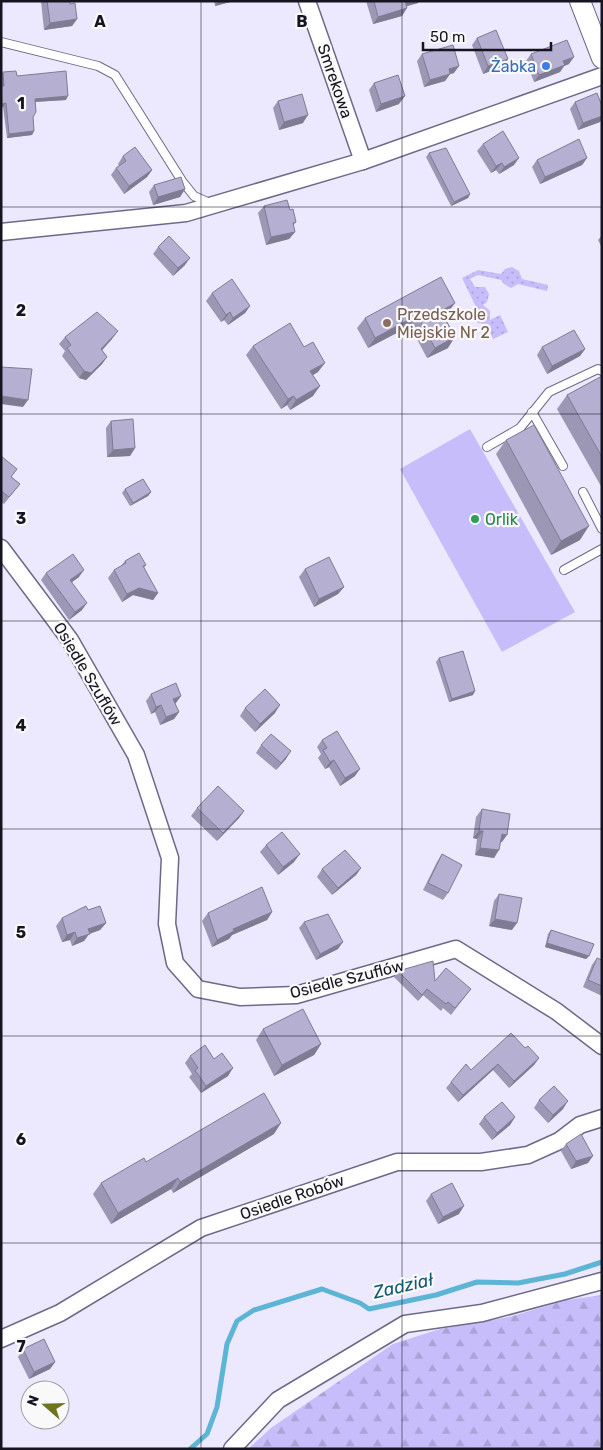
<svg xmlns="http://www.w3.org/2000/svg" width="603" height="1450" viewBox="0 0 603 1450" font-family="Rubik,sans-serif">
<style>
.grass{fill:url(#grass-dots)}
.forest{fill:url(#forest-firs)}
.garden{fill:#c8bdfb}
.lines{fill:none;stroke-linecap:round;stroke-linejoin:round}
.stream{stroke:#5db5d6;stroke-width:5}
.service-casing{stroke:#6e6988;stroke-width:10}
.minor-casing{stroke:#6e6988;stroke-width:19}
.tertiary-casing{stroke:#6e6988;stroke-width:22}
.service{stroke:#fff;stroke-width:8}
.minor{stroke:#fff;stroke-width:16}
.tertiary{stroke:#fff;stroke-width:20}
.wall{fill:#9c97b5}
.shaded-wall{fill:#7f7b93}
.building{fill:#b5b0d2;stroke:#7f7b93}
.grid{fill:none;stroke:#161420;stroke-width:1;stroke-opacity:0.55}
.shop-dot{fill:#3f7fe0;stroke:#f9f9f9;stroke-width:2}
.education-dot{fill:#8d6e63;stroke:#f9f9f9;stroke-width:2}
.leisure-dot{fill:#2e9e5b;stroke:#f9f9f9;stroke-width:2}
.labels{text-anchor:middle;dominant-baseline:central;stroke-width:4.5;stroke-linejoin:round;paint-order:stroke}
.shop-label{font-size:16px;fill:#366cbe;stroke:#f9f9f9;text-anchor:end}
.street-label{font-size:16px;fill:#161420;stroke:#f9f9f9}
.education-label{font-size:16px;fill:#785e54;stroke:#f9f9f9;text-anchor:start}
.leisure-label{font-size:16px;fill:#27864d;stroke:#f9f9f9;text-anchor:start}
.water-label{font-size:18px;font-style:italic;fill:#115971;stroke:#f9f9f9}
.grid-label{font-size:16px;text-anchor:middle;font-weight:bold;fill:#161420;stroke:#f9f9f9;stroke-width:4.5;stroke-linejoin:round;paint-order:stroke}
</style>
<defs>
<pattern id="grass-dots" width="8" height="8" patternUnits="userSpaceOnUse" patternTransform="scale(1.25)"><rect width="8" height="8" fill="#c8bdfb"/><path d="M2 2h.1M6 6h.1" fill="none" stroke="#aba2d7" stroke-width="1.8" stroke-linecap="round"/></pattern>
<pattern id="forest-firs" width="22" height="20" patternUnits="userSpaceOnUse" patternTransform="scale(1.25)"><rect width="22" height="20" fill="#c8bdfb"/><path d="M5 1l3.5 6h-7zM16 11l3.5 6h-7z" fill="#aba2d7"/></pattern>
</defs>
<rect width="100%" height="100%" fill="#ece9fe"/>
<polygon class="grass" points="512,267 519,271 522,279 548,285 547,291 518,284 511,288 504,284 501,280 478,275 470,279 475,287 485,287 489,294 487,302 483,305 490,311 490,320 500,315 508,332 493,339 486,324 478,323 473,319 475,305 462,278 478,270 501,274 505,269"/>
<polygon class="forest" points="602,1295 602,1449 248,1449 271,1428 393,1344 440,1329 509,1317 567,1300"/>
<polygon class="garden" points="470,429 575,612 502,652 400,469"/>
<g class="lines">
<polyline class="stream" points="190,1449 207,1434 217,1407 227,1344 237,1321 254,1310 322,1289 360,1303 369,1309 436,1295 477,1282 518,1283 565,1274 602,1262"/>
<g class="service-casing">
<g id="service">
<polyline points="1,42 98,66 115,75 182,181 194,196 212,204"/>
<polyline points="532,412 563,466"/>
<polyline points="487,447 520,428 549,392 598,369 602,371"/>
<polyline points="583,492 602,529"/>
<polyline points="564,570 602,549"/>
</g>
</g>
<g class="minor-casing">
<g id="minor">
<polyline points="307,1 363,161"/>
<polyline points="1,232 186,213 363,161 602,76"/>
<polyline points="1,548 70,640 136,755 170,858 167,924 175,963 198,989 240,997 296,995 456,949 556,1011 602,1046"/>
<polyline points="1,1339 60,1313 201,1228 397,1162 481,1162 528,1155 559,1141 580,1125 602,1118"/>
<polyline points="232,1449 278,1400 405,1324 482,1313 602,1281"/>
</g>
</g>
<g class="tertiary-casing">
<polyline id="tertiary" points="580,1 602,58"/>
</g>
<use href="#service" class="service"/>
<use href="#minor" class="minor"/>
<use href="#tertiary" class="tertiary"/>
</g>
<g class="wall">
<polygon points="41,1 70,1 70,4 77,19 72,26 44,30"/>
<polygon points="214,1 234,1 215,6"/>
<polygon points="366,1 419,1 418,3 407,6 402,16 373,24"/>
<polygon points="477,38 503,66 483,74 472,45"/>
<polygon points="422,54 454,73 450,74 445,81 424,87 417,61"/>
<polygon points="531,54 569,64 564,66 560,72 534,82 526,61"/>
<polygon points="3,72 17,76 66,100 35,102 33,117 34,131 32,135 7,138 3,107 1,107 1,75"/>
<polygon points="374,83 399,104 376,112 369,90"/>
<polygon points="278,101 303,123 279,130 273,108"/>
<polygon points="575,102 600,122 578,130 570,109"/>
<polygon points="483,144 514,165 499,174 496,170 491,173 477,151"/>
<polygon points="429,153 470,194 468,198 451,206 426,157"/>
<polygon points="123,156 152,170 147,177 124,194 111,175 116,168 119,166 118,164"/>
<polygon points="587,158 582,165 540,184 532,167 537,160"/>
<polygon points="154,185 185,189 180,197 153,205 149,192"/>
<polygon points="264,206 290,210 296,222 293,226 295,232 289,239 266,245 258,213"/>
<polygon points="602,235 602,248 598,240"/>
<polygon points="158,247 185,265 173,276 153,254"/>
<polygon points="212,293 250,306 245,313 228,325 224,320 221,322 206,301"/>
<polygon points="447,314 444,316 448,348 427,358 410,326 368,348 357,328 365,318"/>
<polygon points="65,337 112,339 102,350 107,357 102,364 86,380 79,378 62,356 65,351 59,344"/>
<polygon points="253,346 318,372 313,375 313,396 290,410 287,405 281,409 246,355"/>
<polygon points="542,347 585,349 580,356 547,374 537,355"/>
<polygon points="602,376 602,488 557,409 567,395"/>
<polygon points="111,421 135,448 130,456 107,457 106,428"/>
<polygon points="506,440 580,540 551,555 496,454"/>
<polygon points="1,456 12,477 20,484 4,504 1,502"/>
<polygon points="125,489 151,492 148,496 130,506 122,493"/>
<polygon points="125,561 146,565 144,568 158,593 153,600 133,595 122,602 108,578 114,570 121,566"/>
<polygon points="305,569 344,587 338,594 314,607 299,577"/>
<polygon points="46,573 79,577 72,582 82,610 69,620 41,580"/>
<polygon points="439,658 473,695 449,702 436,662"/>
<polygon points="151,694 176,703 175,704 179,712 174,719 160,725 155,712 151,714 146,701"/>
<polygon points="245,708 275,713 255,732 240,716"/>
<polygon points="322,740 355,776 340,786 329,767 325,769 318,758 321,754 317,747"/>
<polygon points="261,745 286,759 276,770 256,753"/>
<polygon points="197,808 244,811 239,818 217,841 191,816"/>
<polygon points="482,809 502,842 501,842 494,858 475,855 477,839 473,838 476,817"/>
<polygon points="266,845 294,862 278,875 260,852"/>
<polygon points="442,854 448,893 443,900 423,890 437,862"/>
<polygon points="361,868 356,875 332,895 317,877 322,869"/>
<polygon points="499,894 512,930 489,926 494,901"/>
<polygon points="88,910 106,923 100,930 89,934 84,941 72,946 70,940 62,942 56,926 62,918"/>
<polygon points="272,912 267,920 232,935 229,939 212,947 202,921 208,913"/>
<polygon points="304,922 338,949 316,960 299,928"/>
<polygon points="551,930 589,956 586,959 545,947 548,934"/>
<polygon points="597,958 602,960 602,996 583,987 592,965"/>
<polygon points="398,971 435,981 471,989 451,1015 443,1008 441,1011 423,995 418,1001 394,977"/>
<polygon points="263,1029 321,1044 314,1055 274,1076 256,1040"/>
<polygon points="525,1048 539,1058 534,1065 509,1088 493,1070 458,1102 446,1088 451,1082 471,1070"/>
<polygon points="190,1056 228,1076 201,1093 189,1077 192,1074 185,1063"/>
<polygon points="539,1100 563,1109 548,1123 534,1108"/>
<polygon points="484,1117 515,1117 510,1125 492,1140 479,1124"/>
<polygon points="274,1134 173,1193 171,1189 111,1224 93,1194 101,1183 146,1162"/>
<polygon points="566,1144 588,1163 571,1169 561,1151"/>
<polygon points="431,1194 459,1214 438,1224 426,1201"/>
<polygon points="23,1349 55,1362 50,1369 29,1379 18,1357"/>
</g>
<g class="shaded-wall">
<polygon points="218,1 234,1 215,6"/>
<polygon points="405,1 419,1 418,3 400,8"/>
<polygon points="407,8 402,16 373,24 378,17"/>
<polygon points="77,19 72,26 44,30 50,23"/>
<polygon points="574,57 569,64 564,66 560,72 534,82 539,75 563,61"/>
<polygon points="508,59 503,66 483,74 488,66"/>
<polygon points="459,66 454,73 450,74 445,81 424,87 430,80 449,69"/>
<polygon points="68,96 66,100 32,102 35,99"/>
<polygon points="405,96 399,104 376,112 381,104"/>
<polygon points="6,103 3,107 1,107 2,104"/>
<polygon points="308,115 303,123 279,130 284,122"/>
<polygon points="602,116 602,119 600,122 578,130 583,123"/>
<polygon points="34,131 32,135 7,138 9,134"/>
<polygon points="519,158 514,165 499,174 504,167"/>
<polygon points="587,158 582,165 540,184 545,177"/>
<polygon points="502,163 496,170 491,173 496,166"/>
<polygon points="152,170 147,177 124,194 129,186"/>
<polygon points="185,189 180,197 153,205 158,197"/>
<polygon points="470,194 468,198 451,206 454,202"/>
<polygon points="295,232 289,239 266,245 271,237"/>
<polygon points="190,258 185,265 173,276 178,268"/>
<polygon points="455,303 447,314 434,321 441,311"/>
<polygon points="250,306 245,313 228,325 233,318"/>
<polygon points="230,312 224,320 221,322 226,315"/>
<polygon points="417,315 410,326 368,348 375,338"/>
<polygon points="118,331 112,339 96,357 101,349"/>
<polygon points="455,337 448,348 427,358 435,348"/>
<polygon points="585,349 580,356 547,374 552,366"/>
<polygon points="107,357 102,364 86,380 79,378 84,371"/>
<polygon points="325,363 318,372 304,380 310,371"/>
<polygon points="320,386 313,396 290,410 296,400"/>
<polygon points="1,396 28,400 23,407 1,404"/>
<polygon points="294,396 287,405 281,409 288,399"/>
<polygon points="135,448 130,456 107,457 113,450"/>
<polygon points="151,492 148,496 130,506 133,503"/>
<polygon points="589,526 580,540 551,555 561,541"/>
<polygon points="84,570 79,577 65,587 70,580"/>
<polygon points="344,587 338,594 314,607 319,599"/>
<polygon points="139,588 158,593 153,600 133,595 122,602 127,594"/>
<polygon points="87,603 82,610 69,620 75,612"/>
<polygon points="475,691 473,695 449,702 452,699"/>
<polygon points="181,696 176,703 168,706 173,699"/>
<polygon points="161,705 155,712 151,714 156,707"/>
<polygon points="280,705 275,713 255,732 260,724"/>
<polygon points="179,712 174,719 160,725 166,717"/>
<polygon points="291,751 286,759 276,770 281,763"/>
<polygon points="334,760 329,767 325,769 330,762"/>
<polygon points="360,769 355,776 340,786 345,778"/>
<polygon points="244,811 239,818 217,841 223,833"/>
<polygon points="479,831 483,831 477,839 473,838"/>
<polygon points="502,834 507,835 502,842 497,842"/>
<polygon points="480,848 499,850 494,858 475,855"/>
<polygon points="300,854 294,862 278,875 283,867"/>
<polygon points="361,868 356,875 332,895 338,888"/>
<polygon points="272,912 267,920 232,935 229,939 212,947 217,940 233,929"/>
<polygon points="495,919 517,923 512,930 489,926"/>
<polygon points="106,923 100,930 89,934 84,941 72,946 77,938 88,929"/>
<polygon points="75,932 70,940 62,942 67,935"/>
<polygon points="343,942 338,949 316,960 320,954"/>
<polygon points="547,943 589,956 586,959 545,947"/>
<polygon points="427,989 423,995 418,1001 422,995"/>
<polygon points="321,1044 314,1055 274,1076 282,1065"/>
<polygon points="539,1058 534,1065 509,1088 514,1081"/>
<polygon points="498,1064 493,1070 458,1102 463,1095"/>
<polygon points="233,1068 228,1076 201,1093 206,1086"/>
<polygon points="568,1101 563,1109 548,1123 553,1115"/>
<polygon points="515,1117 510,1125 492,1140 497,1133"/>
<polygon points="281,1123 274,1134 173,1193 180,1182"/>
<polygon points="593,1156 588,1163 571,1169 576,1161"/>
<polygon points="178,1178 171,1189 111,1224 118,1213"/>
<polygon points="464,1206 459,1214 438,1224 443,1217"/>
<polygon points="55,1362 50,1369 29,1379 34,1372"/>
</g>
<g class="building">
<polygon points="47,1 70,1 70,4 75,3 77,19 50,23"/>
<polygon points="374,1 405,1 407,8 378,17"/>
<polygon points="496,30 508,59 488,66 477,38"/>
<polygon points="567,40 574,57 563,61 565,65 539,75 531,54"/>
<polygon points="453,45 459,66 449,69 450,74 430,80 422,54"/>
<polygon points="16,71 17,76 66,71 68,96 35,99 36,112 33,117 34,131 9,134 6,103 2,104 1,86 4,86 3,72"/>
<polygon points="398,75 405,96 381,104 374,83"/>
<polygon points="597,93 602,106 602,116 583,123 575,102"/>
<polygon points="302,94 308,115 284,122 278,101"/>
<polygon points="503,131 519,158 504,167 502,163 496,166 483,144"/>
<polygon points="579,139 587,158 545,177 537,160"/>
<polygon points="135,147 152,170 129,186 116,168 126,161 123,156"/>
<polygon points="446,148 470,194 454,202 429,153"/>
<polygon points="181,177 185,189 158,197 154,185"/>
<polygon points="287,200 290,210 293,209 296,222 293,223 295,232 271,237 264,206"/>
<polygon points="169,236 190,258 178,268 158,247"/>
<polygon points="441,277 455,303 441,311 455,337 435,348 417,315 375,338 365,318"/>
<polygon points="232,279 250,306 233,318 230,312 226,315 212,293"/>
<polygon points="97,312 118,331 101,349 107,357 91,373 84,371 67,348 71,345 65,337"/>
<polygon points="290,323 304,347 313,342 325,363 310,371 320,386 296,400 294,396 288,399 253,346"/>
<polygon points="574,330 585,349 552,366 542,347"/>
<polygon points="1,367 32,369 28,400 1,396"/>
<polygon points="602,376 602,457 567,395"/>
<polygon points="133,419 135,448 113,450 111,421"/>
<polygon points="534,425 589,526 561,541 506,440"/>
<polygon points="1,456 17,469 11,477 20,484 9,497 1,491"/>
<polygon points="143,479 151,492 133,503 125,489"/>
<polygon points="139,553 146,565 143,566 158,593 139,588 127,594 114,570 126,563 125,561"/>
<polygon points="73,554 84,570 70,580 87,603 75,612 46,573"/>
<polygon points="329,557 344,587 319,599 305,569"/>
<polygon points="463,651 475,691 452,699 439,658"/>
<polygon points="176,683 181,696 173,699 179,712 166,717 161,705 156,707 151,694"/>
<polygon points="265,689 280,705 260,724 245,708"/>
<polygon points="337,731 360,769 345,778 334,760 330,762 323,750 327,748 322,740"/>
<polygon points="271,734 291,751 281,763 261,745"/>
<polygon points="218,786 244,811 223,833 197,808"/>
<polygon points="482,809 510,814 507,835 502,834 499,850 480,848 483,831 479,831"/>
<polygon points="282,832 300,854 283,867 266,845"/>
<polygon points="345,850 361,868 338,888 322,869"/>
<polygon points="442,854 462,865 448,893 428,883"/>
<polygon points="262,887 272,912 233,929 234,931 217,940 208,913"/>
<polygon points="499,894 522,898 517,923 495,919"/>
<polygon points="86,906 88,910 100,906 106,923 88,929 90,934 77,938 75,932 67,935 62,918"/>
<polygon points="328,914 343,942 320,954 304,922"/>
<polygon points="551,930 594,944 589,956 547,943"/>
<polygon points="597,958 602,960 602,986 588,980"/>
<polygon points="433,961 435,981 446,968 471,989 455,1008 448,1002 446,1004 427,989 422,995 398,971"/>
<polygon points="303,1009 321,1044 282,1065 263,1029"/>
<polygon points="511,1033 525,1048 528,1046 539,1058 514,1081 498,1064 463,1095 451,1082 466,1064 471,1070"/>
<polygon points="205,1045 214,1059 222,1053 233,1068 206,1086 195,1070 198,1068 190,1056"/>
<polygon points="554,1086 568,1101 553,1115 539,1100"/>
<polygon points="264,1093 281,1123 180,1182 178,1178 118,1213 101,1183 144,1158 146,1162"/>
<polygon points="502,1102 515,1117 497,1133 484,1117"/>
<polygon points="581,1134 593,1156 576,1161 566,1144"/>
<polygon points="452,1183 464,1206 443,1217 431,1194"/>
<polygon points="44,1339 55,1362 34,1372 23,1349"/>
</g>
<path class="grid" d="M201,1V1449M402,1V1449M1,207H602M1,414H602M1,621H602M1,829H602M1,1036H602M1,1243H602"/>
<circle class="shop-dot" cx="546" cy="66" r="5"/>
<circle class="education-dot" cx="387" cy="323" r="5"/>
<circle class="leisure-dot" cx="475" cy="519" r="5"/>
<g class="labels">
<g class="shop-label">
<text x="536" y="66">Żabka</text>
</g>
<g class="street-label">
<text transform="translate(335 81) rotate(71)">Smrekowa</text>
<text transform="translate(88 674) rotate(59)">Osiedle Szuflów</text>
<text transform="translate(347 979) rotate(-14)">Osiedle Szuflów</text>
<text transform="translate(292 1197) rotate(-19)">Osiedle Robów</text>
</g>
<g class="education-label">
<text x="397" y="314">Przedszkole<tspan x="397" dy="18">Miejskie Nr 2</tspan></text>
</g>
<g class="leisure-label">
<text x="485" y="519">Orlik</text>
</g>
<g class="water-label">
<text transform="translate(403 1286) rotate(-13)">Zadział</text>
</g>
</g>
<g class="grid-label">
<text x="100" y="27">A</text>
<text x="302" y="27">B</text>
<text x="21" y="109">1</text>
<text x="21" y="316">2</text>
<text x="21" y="524">3</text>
<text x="21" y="731">4</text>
<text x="21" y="938">5</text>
<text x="21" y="1145">6</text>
<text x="21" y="1352">7</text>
</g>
<rect width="603" height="1450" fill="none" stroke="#161420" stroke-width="5"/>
<g transform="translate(45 1405) rotate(290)"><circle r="24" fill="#f9f9f9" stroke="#9e9da2"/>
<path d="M0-4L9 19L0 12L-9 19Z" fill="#6f751e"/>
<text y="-8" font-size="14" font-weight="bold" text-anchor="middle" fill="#161420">N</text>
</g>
<path d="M423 42v8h128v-8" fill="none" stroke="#161420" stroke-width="2.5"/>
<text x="430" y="42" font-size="15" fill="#161420" stroke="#f9f9f9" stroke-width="4" paint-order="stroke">50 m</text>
</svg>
